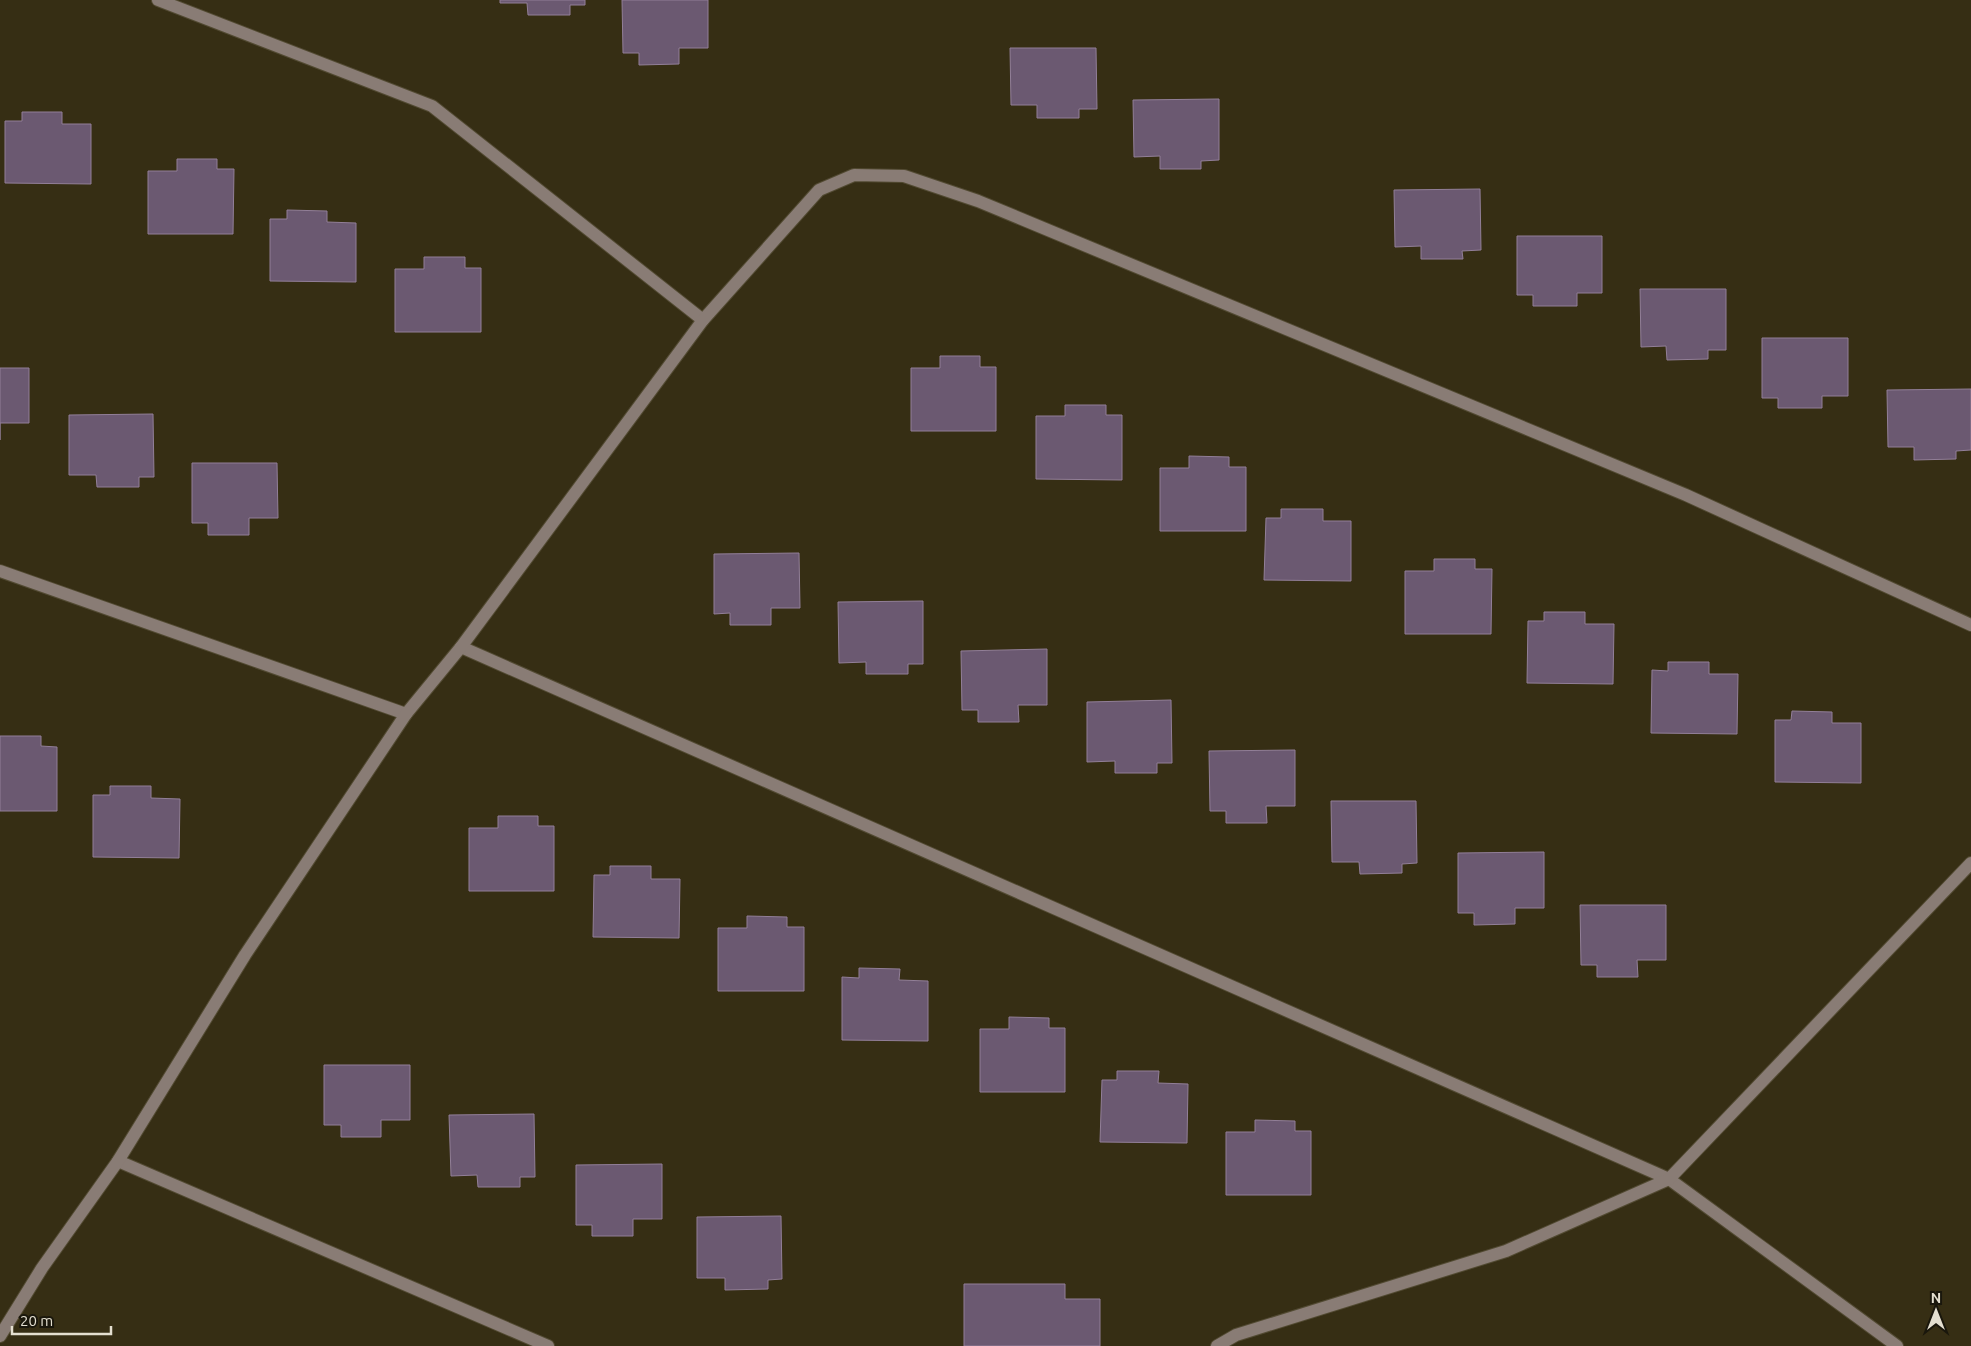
<svg xmlns="http://www.w3.org/2000/svg" width="1971" height="1346" viewBox="0 0 1971 1346" font-family="Ubuntu,sans-serif">
<style>
.building{fill:#6b5971;stroke:#927f98}
.lines{fill:none;stroke-linecap:round;stroke-linejoin:round}
.minor-casing{stroke:#524a32;stroke-width:14}
.minor{stroke:#897c75;stroke-width:12}
</style>
<rect width="100%" height="100%" fill="#362e14"/>
<g class="building">
<polygon points="500,0 585,0 585,5 570,5 570,15 528,15 527,3 500,3"/>
<polygon points="622,0 708,0 708,48 679,48 679,64 639,65 639,53 623,53"/>
<polygon points="1010,48 1096,48 1097,109 1079,109 1079,118 1037,118 1037,105 1011,105"/>
<polygon points="1219,99 1219,160 1201,161 1201,169 1160,169 1160,156 1134,157 1133,100"/>
<polygon points="22,112 62,112 62,124 91,124 91,184 5,183 5,121 22,121"/>
<polygon points="177,159 217,159 217,169 234,169 233,234 148,234 148,171 177,171"/>
<polygon points="1480,189 1481,250 1462,251 1463,259 1421,259 1421,246 1395,247 1394,190"/>
<polygon points="287,210 327,211 327,222 356,223 356,282 270,281 270,219 287,219"/>
<polygon points="1517,236 1602,236 1602,293 1577,293 1577,306 1533,306 1533,295 1517,295"/>
<polygon points="424,257 465,257 465,268 481,268 481,332 395,332 395,269 424,269"/>
<polygon points="1640,289 1726,289 1726,350 1708,350 1708,359 1667,360 1666,346 1641,347"/>
<polygon points="1762,338 1848,338 1848,396 1822,396 1822,408 1778,408 1778,398 1762,398"/>
<polygon points="940,356 980,356 980,367 996,367 996,431 911,431 911,368 940,368"/>
<polygon points="0,368 29,368 29,423 0,423 0,440"/>
<polygon points="1971,389 1971,450 1956,451 1956,459 1914,460 1914,447 1888,447 1887,390"/>
<polygon points="1065,405 1106,405 1106,415 1122,415 1122,480 1036,479 1036,416 1065,416"/>
<polygon points="153,414 154,477 139,477 139,487 97,487 96,475 69,475 69,415"/>
<polygon points="1189,456 1229,457 1229,467 1246,467 1246,531 1160,531 1160,468 1189,468"/>
<polygon points="192,463 277,463 278,518 249,518 249,535 208,535 208,523 192,523"/>
<polygon points="1281,509 1323,509 1323,521 1351,521 1351,581 1264,580 1266,518 1281,518"/>
<polygon points="799,553 800,608 771,608 771,625 730,625 730,613 714,614 714,554"/>
<polygon points="1434,559 1475,559 1475,569 1492,569 1491,634 1405,634 1405,571 1434,571"/>
<polygon points="923,601 923,664 908,664 908,674 866,674 866,662 839,663 838,602"/>
<polygon points="1544,612 1585,612 1585,624 1614,624 1613,684 1527,683 1528,621 1544,621"/>
<polygon points="1047,649 1047,705 1018,705 1019,722 978,722 978,710 962,710 961,651"/>
<polygon points="1668,662 1709,662 1709,674 1738,674 1737,734 1651,733 1652,670 1668,671"/>
<polygon points="1171,700 1172,763 1157,763 1157,773 1115,773 1115,761 1087,762 1087,702"/>
<polygon points="1792,711 1832,712 1832,723 1861,723 1861,783 1775,782 1775,720 1791,720"/>
<polygon points="0,736 41,736 41,746 57,747 57,811 0,811"/>
<polygon points="1295,750 1295,806 1266,806 1267,823 1226,823 1226,811 1210,811 1209,751"/>
<polygon points="110,786 151,786 151,798 180,799 179,858 93,857 93,795 110,795"/>
<polygon points="1331,801 1416,801 1417,863 1402,864 1402,873 1360,874 1359,862 1332,862"/>
<polygon points="498,816 538,816 538,826 554,826 554,891 469,891 469,828 498,828"/>
<polygon points="1544,852 1544,908 1515,908 1515,924 1474,925 1474,913 1458,913 1458,853"/>
<polygon points="610,866 651,866 651,879 680,879 679,938 593,937 594,875 610,875"/>
<polygon points="1580,905 1666,905 1666,960 1637,960 1638,977 1597,977 1597,965 1581,965"/>
<polygon points="747,916 787,917 787,927 804,927 804,991 718,991 718,928 747,928"/>
<polygon points="859,968 900,969 899,980 928,981 928,1041 842,1040 842,977 859,978"/>
<polygon points="1009,1017 1049,1018 1049,1028 1065,1028 1065,1092 980,1092 980,1029 1009,1029"/>
<polygon points="324,1065 410,1065 410,1120 381,1120 381,1137 341,1137 341,1125 324,1125"/>
<polygon points="1117,1071 1159,1071 1158,1083 1188,1084 1187,1143 1100,1142 1102,1080 1117,1080"/>
<polygon points="534,1114 535,1177 520,1177 520,1187 478,1187 477,1175 451,1176 449,1115"/>
<polygon points="1255,1120 1295,1121 1295,1131 1311,1131 1311,1195 1226,1195 1226,1132 1255,1132"/>
<polygon points="662,1164 662,1219 633,1219 633,1236 592,1236 592,1225 576,1225 576,1165"/>
<polygon points="781,1216 782,1279 768,1280 768,1289 725,1290 725,1278 697,1278 697,1217"/>
<polygon points="964,1284 1065,1284 1065,1299 1100,1299 1100,1346 964,1346"/>
</g>
<g class="lines">
<g class="minor-casing">
<g id="minor">
<polyline points="158,0 432,106 703,320"/>
<polyline points="0,571 406,714"/>
<polyline points="461,647 1669,1179 1897,1346"/>
<polyline points="118,1161 548,1346"/>
<polyline points="0,1336 42,1268 118,1161 245,955 406,714 461,647 703,320 819,190 854,175 904,176 978,201 1686,495 1971,625"/>
<polyline points="1217,1346 1236,1335 1506,1251 1669,1179 1971,863"/>
</g>
</g>
<use href="#minor" class="minor"/>
</g>
<g transform="translate(1936 1311)" stroke="#1a170c" stroke-width="4" paint-order="stroke">
<path d="M0-4L9 19L0 12L-9 19Z" fill="#e4dfd0"/>
<text y="-8" font-size="14" font-weight="bold" text-anchor="middle" fill="#e4dfd0">N</text>
</g>
<path d="M12 1326v8h99v-8" fill="none" stroke="#e4dfd0" stroke-width="2.5"/>
<text x="20" y="1326" font-size="15" fill="#e4dfd0" stroke="#1a170c" stroke-width="4" paint-order="stroke">20 m</text>
</svg>
